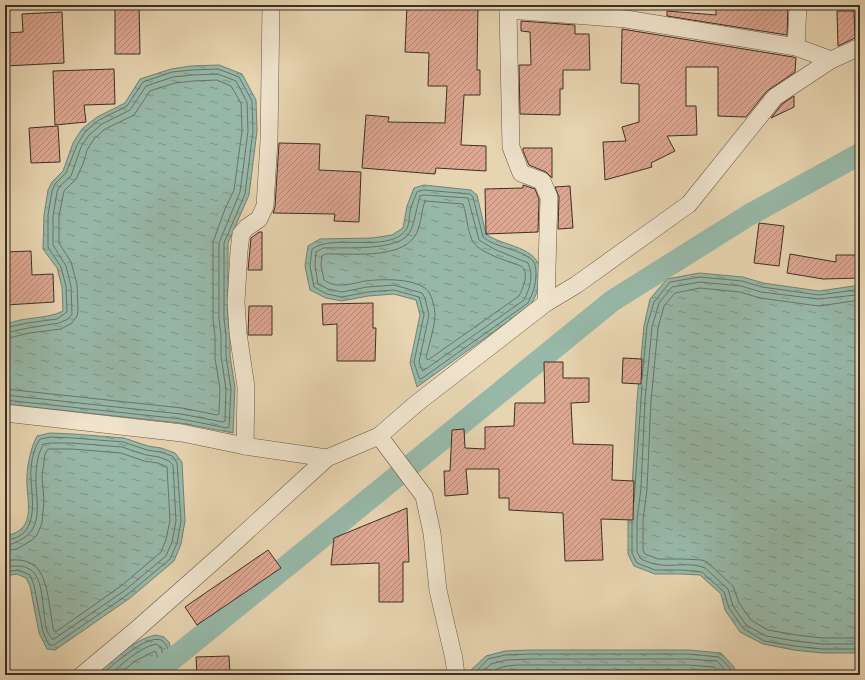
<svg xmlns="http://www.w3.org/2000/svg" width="865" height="680" viewBox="0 0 865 680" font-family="'Old Standard TT',serif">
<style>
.water{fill:url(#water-ripples);stroke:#728274}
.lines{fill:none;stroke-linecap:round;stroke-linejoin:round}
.shore{stroke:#687468;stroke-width:1}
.canal{stroke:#97b8a8;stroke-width:22}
.building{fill:url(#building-hatch);stroke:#3a3027}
.street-casing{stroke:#655949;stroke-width:18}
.street{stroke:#efe3cc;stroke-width:17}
</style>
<defs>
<pattern id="water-ripples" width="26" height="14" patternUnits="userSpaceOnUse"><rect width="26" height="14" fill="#97b8a8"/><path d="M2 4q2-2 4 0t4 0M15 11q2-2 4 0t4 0" fill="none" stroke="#7c9689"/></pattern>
<pattern id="building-hatch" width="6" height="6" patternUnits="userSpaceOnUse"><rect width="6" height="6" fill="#dea792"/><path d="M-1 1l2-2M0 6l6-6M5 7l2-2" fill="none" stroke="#b58877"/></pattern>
</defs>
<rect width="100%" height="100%" fill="#e7d4b0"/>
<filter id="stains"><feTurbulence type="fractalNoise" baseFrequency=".005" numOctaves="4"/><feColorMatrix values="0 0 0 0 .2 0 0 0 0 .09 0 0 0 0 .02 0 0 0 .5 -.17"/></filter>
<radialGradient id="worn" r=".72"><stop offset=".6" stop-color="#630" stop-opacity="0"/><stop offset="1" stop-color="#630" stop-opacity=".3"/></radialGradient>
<g class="water">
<path d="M219,65L242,74L256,100L257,131L249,195L228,243V319L230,335V356L235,388L233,433L180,423L5,404V325C23,316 45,320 63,311L62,287L57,268L43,249L44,215L48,190L52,182L63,171L73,143L82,129L97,117L125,103L140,79L171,69L191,66Z"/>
<path d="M424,185L471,190L477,195L486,234C503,247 540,246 540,273C540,287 537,293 531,305L417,387L410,363L420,315L416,300L394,294L368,296L342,301L326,298L310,290L305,266L308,246L320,239L372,238L392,235L403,228L407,206L414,188Z"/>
<polygon points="699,273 743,277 763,283 819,291 854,286 860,282 860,653 822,653 794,650 763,644 740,632 725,610 721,594 700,575 681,574 655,574 634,566 628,554 628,519 632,488 637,400 644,326 650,299 667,279"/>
<path d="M50,433L73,434L124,438L148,446L161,448L175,453L182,462L185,521L181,544L174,561L130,598L55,650L47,649L39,633L30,586L26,578L17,574L5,576V536C40,530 25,498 27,475C28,461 31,448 37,436Z"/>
<path d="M156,635L164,637L169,642L177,675H95C114,660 132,640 156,635Z"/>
<polygon points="530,650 689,650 721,653 734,667 736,675 470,675 470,671 486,656 505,651"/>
</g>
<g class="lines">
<g class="shore">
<path d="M424,190L470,194L473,197L483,237C496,248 520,249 531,259C535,262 536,268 536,273C536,285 533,293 528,303L421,379L419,378L414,362L424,315L419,297L394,290L368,292L342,297L327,294L314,287L310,266L312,249C335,233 388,254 406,230C410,225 409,213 411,207C413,202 415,197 417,192Z"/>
<path d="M425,195L468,198L479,240L494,249L528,263C534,275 530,288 524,300L423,371L422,370L419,362L429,315L425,298L422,293L394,285L367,287L342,292L328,289L318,284L315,265L316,252L323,248C344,247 399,252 410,232C414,225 417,206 420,196Z"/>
<path d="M425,201L463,204C467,215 467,229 472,240C478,253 508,261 521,266C530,272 523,288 519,296L428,360L426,358C429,344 434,330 435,316C435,308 432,293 425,288C411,278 381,279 365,281C350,284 337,289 324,280L321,265L322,256L325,254C350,253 399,260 415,236C421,227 421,212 425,201Z"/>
<path d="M860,293L856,295L818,299L761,292L741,286L700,282L672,287L659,303L652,327L645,400L641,488L637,520V552L641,559C645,561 651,563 655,564C671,568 690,561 705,568L728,589L733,606L746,625L766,636L795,641L822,644H860"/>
<polyline points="860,300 819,306 760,298 740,292 700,288 675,293 664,306 658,328 651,401 647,489 643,520 643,550 645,554 658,559 683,559 702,560 707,562 733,586 739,603 751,620 768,630 796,635 822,638 860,638"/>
<polyline points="5,328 27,323 57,319 67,312 66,286 61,267 48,247 48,215 52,191 55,184 66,173 77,145 85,132 99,120 127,106 143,82 172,72 192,70 218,69 239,77 252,101 253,131 245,194 224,243 224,319 226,335 226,356 231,389 229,427 227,428 181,419 5,400"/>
<polyline points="5,333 28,328 59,323 68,319 72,314 71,286 66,266 53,245 53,216 57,192 59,187 71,176 81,147 89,135 102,124 130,110 146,86 173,77 192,75 218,74 236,81 247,102 248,131 240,192 219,243 219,319 221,335 221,356 226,389 225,421 223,422 181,414 5,395"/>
<polyline points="5,339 29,333 61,329 72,323 77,316 78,310 77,284 71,262 59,243 59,216 64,191 76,179 83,164 87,150 94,139 105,129 134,115 150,91 175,83 193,81 217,80 231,86 241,103 242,131 234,190 225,209 213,242 213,320 215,336 215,358 220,389 219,414 217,415 182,408 5,389"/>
<polyline points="642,379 647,326 654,302 670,282 700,277 742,281 762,287 819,295 855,290 860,287"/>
<polyline points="634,502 642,385"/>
<polyline points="632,521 632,553 637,563 655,570 681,570 702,572 724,592 729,608 743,628 764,641 795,646 822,649 860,649"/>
<path d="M5,540C40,538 32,501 31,478C30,466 33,449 40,439L51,437L73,438L123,442L147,450L160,452L172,456L177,463L181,521L177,543L170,559L127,595L54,645H49L43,632L34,585L30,575L18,570L5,572"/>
<path d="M5,545C12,545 16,542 22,539C45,526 35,498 36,477C36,466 38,452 44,444L51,443H72L122,447L146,455L159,457L169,461L173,465L176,521L172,542L166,556L124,591L54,639H52C50,636 48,633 47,631C42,615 45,582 32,571C24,564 14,566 5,567"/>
<path d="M5,551L17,549L32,540L37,535L42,523L44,501L42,476L45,454L48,449H72L121,453L144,461L158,463L167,467L170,520L166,540L161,552L121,586L57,631H54L53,628C50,612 48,576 35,566C26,559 15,559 5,561"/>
<path d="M101,675C111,667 151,629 164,642C171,650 171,666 173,675"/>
<path d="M109,675C123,664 138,648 156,644L161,647L168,675"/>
<polyline points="118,675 135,661 155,651 157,655 162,675"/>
<polyline points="474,675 475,673 488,659 505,655 531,654 689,654 719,657 730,668 732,675"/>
<polyline points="479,675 491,664 506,660 531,659 689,659 717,661 726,671 727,675"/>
<path d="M488,675C499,664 516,665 531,665H689L714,667L721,675"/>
</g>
<polyline class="canal" points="153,675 612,301 749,215 860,154"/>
</g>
<g class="building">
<polygon points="115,5 139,5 140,54 115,54"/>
<polygon points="407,5 478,5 477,70 480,70 480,95 464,95 461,145 486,146 486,171 436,168 435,174 362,168 366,115 389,117 388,122 445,123 447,86 428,86 429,53 405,52"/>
<polygon points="716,5 788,5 787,35 667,16 667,11 716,15"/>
<polygon points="837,11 854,11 855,38 838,46"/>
<polygon points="62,12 64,63 5,66 5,33 23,32 22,14"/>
<polygon points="521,21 575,25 575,34 589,34 590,70 563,70 563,89 560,89 560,115 520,114 519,65 531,65 530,32 521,31"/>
<polygon points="622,29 793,57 796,58 795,72 767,91 746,117 718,116 718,67 686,67 686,106 696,106 697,135 667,136 675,151 651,163 652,167 605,180 603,142 626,141 622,127 639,122 639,84 621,83"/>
<polygon points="114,69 115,104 84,105 86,122 55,125 53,71"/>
<polygon points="794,96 794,107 771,118 782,104"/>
<polygon points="58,126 60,162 31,163 29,128"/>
<polygon points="279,143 320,144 319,170 361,172 359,222 334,221 335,214 273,213 275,207"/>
<polygon points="523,148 552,148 552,178 546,172 529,165 523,151"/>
<polygon points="523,185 535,189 539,199 538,232 486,234 485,189 523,188"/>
<polygon points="570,186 573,228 558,229 559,197 555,187"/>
<polygon points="759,223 784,226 779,266 754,263"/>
<polygon points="259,232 262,232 262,270 248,270 251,238"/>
<polygon points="31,251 32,275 53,274 54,302 6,305 5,287 8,287 6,252"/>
<polygon points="790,254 836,262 836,255 860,255 860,278 823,279 787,273"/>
<polygon points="373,303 373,328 376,328 375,361 337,361 337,324 323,325 322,304"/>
<polygon points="249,306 272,306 272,335 248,335"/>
<polygon points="623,358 642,359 641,384 622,383"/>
<polygon points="544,362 563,362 563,378 589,378 589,402 571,403 573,444 613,445 612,480 634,481 633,520 601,519 603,560 565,561 563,513 509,510 509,498 499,498 499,469 466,469 468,494 445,496 444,471 450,471 452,430 464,429 465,448 485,449 485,427 514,426 515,403 545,403"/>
<polygon points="407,508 409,562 403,562 403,602 379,602 379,563 331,565 334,538"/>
<polygon points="268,550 281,568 197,625 185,607"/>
<polygon points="229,656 230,675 197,675 196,657"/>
</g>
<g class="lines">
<g class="street-casing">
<g id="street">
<polyline points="509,5 508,10 511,147 521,173 542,181 549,197 546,303"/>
<polyline points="508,10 626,19 796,47 831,60"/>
<polyline points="796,47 798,5"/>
<polyline points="5,413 182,433 245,446 327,458"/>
<polyline points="379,436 424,496 432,533 438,590 454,659 456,675"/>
<polyline points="245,446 246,387 238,333 236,302 239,251 241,234 246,228 259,219 265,206 269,141 271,5"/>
<polyline points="82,675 136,630 223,553 327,458 379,436 417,403 546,303 576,285 689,204 775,97 831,60 860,47"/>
</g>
</g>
<use href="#street" class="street"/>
</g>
<rect width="865" height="680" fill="none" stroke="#e7d4b0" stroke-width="20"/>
<rect x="6" y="6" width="853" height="668" fill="none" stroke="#3a3027" stroke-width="2"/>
<rect x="10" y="10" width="845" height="660" fill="none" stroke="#3a3027"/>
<rect width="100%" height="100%" filter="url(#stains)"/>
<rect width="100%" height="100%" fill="url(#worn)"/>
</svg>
